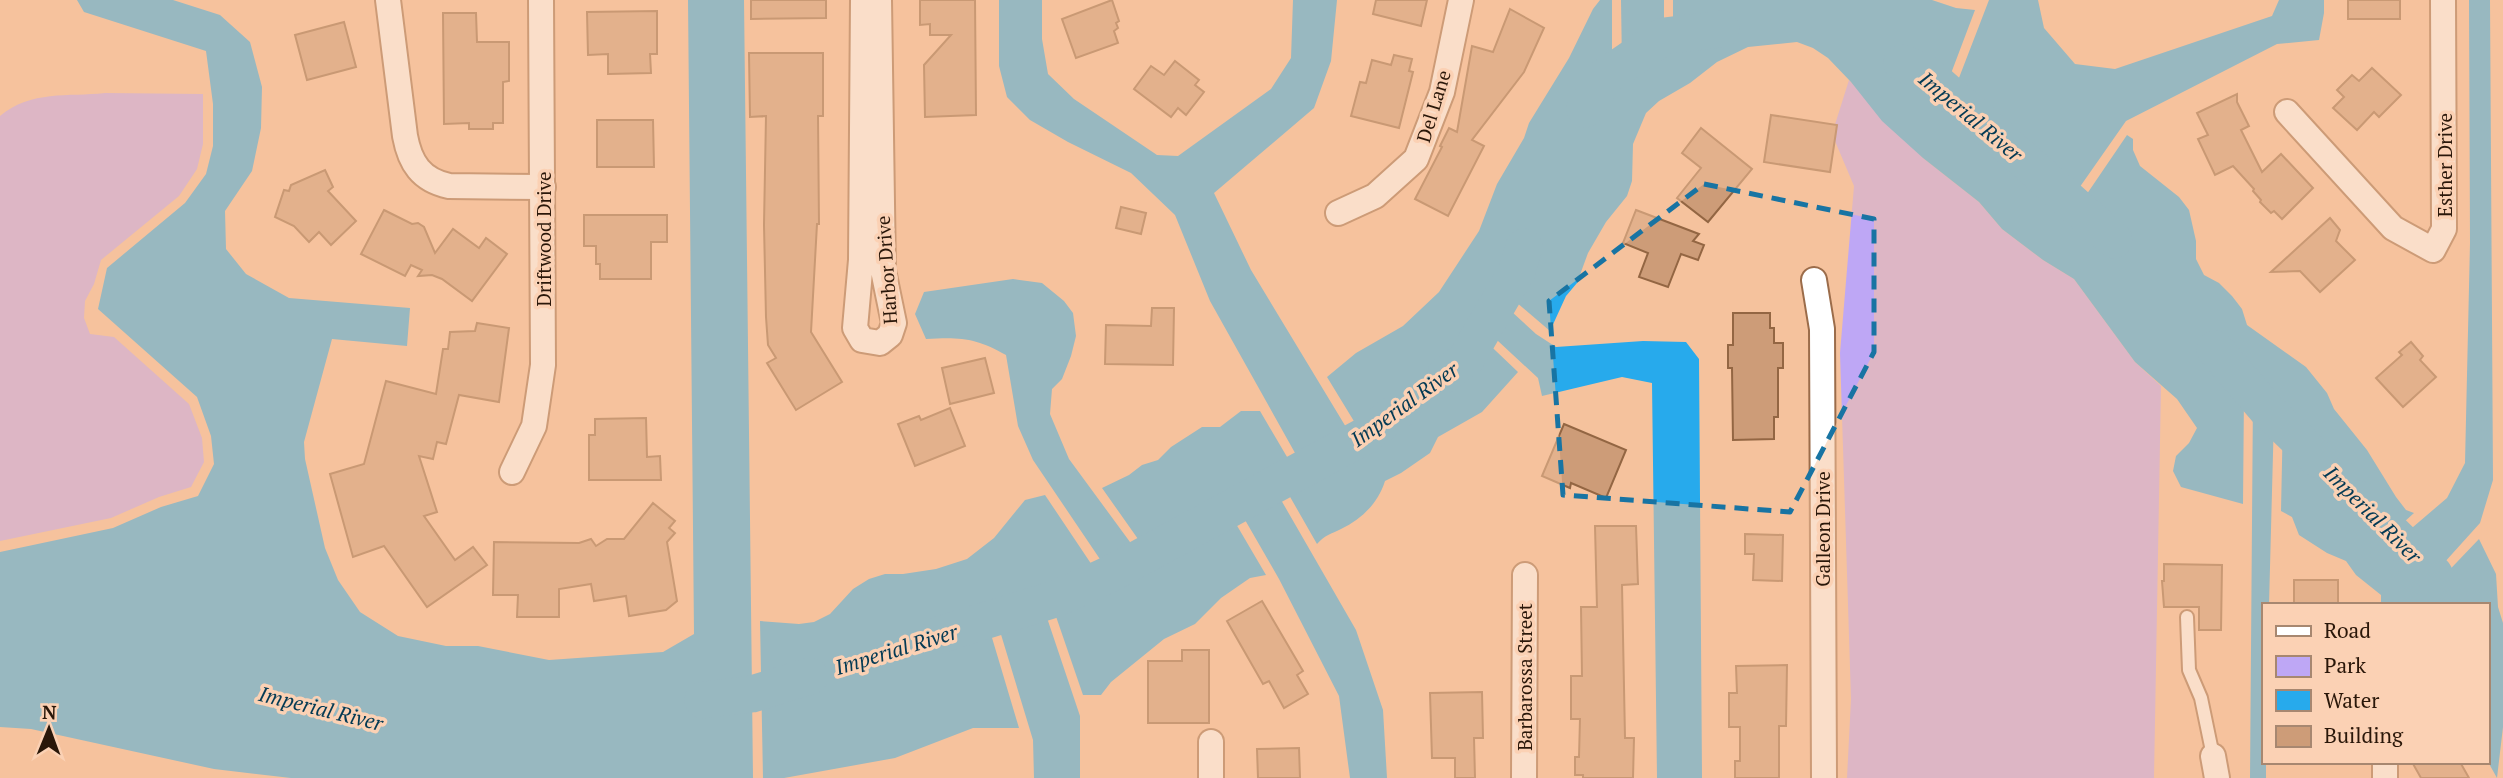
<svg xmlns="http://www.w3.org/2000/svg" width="2503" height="778" viewBox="0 0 2503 778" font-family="'PT Serif',serif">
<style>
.green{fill:#bea7f5}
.water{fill:#27aaec}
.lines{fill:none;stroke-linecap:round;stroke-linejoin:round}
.river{stroke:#27aaec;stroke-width:37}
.building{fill:#cd9c78;stroke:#936643;stroke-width:2}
.service-casing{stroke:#9b6c4a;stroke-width:16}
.minor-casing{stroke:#9b6c4a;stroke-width:28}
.service{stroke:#fff;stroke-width:12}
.minor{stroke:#fff;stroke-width:24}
.marked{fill:none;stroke:#1874a3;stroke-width:5;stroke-dasharray:14 9;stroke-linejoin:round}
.labels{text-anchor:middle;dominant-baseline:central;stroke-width:7;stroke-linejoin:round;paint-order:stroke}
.street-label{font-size:19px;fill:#2a1709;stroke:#fbd1b4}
.water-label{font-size:21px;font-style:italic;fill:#043a54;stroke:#fbd1b4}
</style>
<rect width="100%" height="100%" fill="#f5c29d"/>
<g class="green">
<polygon points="1849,80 1923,158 1979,202 2002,229 2043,260 2074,279 2135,362 2161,386 2154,778 1847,778 1851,699 1840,353 1854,186 1832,134"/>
<path d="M105,93L203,94V144L197,169L179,196L101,260L94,284L85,301L84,318L90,334L114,337L189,404L202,438L204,462L191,487L159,497L111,518L0,541V116C31,90 68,97 105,93Z"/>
</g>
<g class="water">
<polygon points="77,0 173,0 220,15 250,42 262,87 261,128 252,171 225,211 226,249 246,274 289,298 410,308 407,346 332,339 304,442 305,459 325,548 338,580 360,612 398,636 446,646 478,646 549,660 663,652 694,634 688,0 744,0 753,778 291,778 214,769 31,729 0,727 0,552 113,528 161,507 198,496 214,464 211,436 197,397 98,309 107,268 185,203 206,174 213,146 213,104 206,51 84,12"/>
<polygon points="999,0 1042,0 1042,39 1048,74 1074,99 1157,155 1178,156 1271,89 1291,58 1293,0 1337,0 1331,61 1314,108 1214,193 1251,270 1355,442 1304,469 1210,301 1175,215 1131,173 1068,142 1030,120 1007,97 999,66"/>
<path d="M1600,0H1612V65L1616,74H1627L1669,45L1673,40V0H1932L1956,8L1975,10L1944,92L1945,102L2064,209L2070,212L2076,210L2127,135L2133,139V150L2140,166L2179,197L2189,210L2196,241V259L2204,275L2219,283L2232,296L2242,309L2247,325L2306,367L2327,393L2334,409L2367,450L2396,497L2406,510L2414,513L2392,533L2390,542L2393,547L2430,583L2436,584L2479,539L2496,574L2498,607L2503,623V727L2497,778L2487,760V605H2381V595L2356,575L2346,561L2327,553L2299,535L2292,517L2281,511L2283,414L2260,386L2255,383L2248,385L2244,394L2243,504L2181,487L2173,471L2176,456L2189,443L2197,428L2177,399L2135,362L2074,279L2043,260L2002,229L1979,202L1923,158L1882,121L1851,82L1828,58L1813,48L1797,42L1748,47L1717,62L1690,83L1659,101L1646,113L1633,144L1632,181L1627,196L1606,222L1588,253L1577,283L1566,296L1550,331L1503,291H1497C1487,300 1477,317 1475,331L1518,372L1482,412L1438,437L1430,453L1401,473L1385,481C1378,503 1362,519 1341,529C1331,534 1325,535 1317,544L1281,481L1277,477C1265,476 1232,495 1228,505L1229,512L1266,575L1250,578L1221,598L1195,624L1164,639L1111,682L1101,695H1083L1050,599L1047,594L1039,593L993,607L987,614V621L1019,728H973L895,758L784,778H763L760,621L799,624L814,622L830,614L853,589L869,579L885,574H903L936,569L967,559L994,538L1025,500L1045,495L1102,580C1115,589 1133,573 1145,566L1149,562L1150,556L1102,488L1129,475L1142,465L1158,460L1171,447L1202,427H1220L1241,411H1260L1300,479H1308L1361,449L1364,443L1363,436L1327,377L1356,353L1403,326L1439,292L1479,231L1497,184L1524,138L1529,123L1569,58L1593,9Z"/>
<polygon points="1621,0 1664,0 1664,36 1622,65"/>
<polygon points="1989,0 2038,0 2044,28 2075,64 2115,69 2272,16 2279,0 2324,0 2324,13 2319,40 2277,44 2126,121 2070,201 1952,96"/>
<polygon points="2469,0 2490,0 2493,480 2480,523 2434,574 2399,539 2447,498 2465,463 2470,243"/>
<path d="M1013,279L1042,283L1064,301L1073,313L1076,336L1071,356L1062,379L1052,389L1050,414L1069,459L1141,557L1110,574L1033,460L1018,426L1006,355C976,338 961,337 926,339L915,314L924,292Z"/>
<polygon points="1500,301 1536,334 1556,347 1643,341 1686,342 1699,359 1702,778 1657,778 1652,383 1622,377 1542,396 1538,378 1484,328"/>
<polygon points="2253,394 2274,416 2269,605 2263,605 2263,762 2266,762 2266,778 2250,778"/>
<polygon points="1273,486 1356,630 1383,710 1387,778 1350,778 1339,696 1279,579 1237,506"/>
<polygon points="1042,603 1080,716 1080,778 1034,778 1033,740 996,618"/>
</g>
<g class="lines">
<g class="river">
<polyline points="1902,63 1925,72 2114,240"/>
<polyline points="1585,109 1606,76 1664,36 1721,29"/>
<polyline points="2215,349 2267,410 2319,460"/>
<polyline points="1446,374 1466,359 1517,271 1524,247"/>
<polyline points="2358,499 2434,574 2451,605"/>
<polyline points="939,635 1058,598 1110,574 1366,435 1403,407"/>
<polyline points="703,700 752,694 810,676"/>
</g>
</g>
<g class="building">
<polygon points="751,0 826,0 826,18 751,19"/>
<polygon points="920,0 975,0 976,115 925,117 924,65 951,35 930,35 930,24 920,25"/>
<polygon points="1112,0 1119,21 1116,23 1118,28 1114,31 1118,43 1076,58 1062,19"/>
<polygon points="1376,0 1427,0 1421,26 1373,14"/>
<rect x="2348" y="0" width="52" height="19"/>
<polygon points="1510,9 1544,28 1524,72 1472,140 1484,146 1448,216 1415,199 1442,147 1440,146 1449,128 1457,132 1472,46 1493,52"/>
<polygon points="657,11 657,54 650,54 651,73 608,74 608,54 588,55 587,12"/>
<polygon points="443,13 476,13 477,42 509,42 509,81 503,82 503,123 493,123 493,129 469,129 469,123 444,124"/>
<polygon points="344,22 356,67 307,80 295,35"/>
<polygon points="749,53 823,53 823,116 818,116 819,224 817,224 811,332 842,382 796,410 767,363 776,358 768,345 766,317 764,225 766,116 750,117"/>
<polygon points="1394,55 1412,59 1409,71 1413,72 1399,128 1351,116 1360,82 1366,83 1372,60 1391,65"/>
<polygon points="1175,61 1199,80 1195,85 1204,92 1186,115 1178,108 1171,117 1134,89 1151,66 1164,75"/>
<polygon points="2372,68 2401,95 2379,117 2374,112 2357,130 2333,108 2344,97 2337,90 2352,75 2359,81"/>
<polygon points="2237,94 2237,102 2249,126 2241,130 2262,172 2281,154 2313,188 2282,219 2274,211 2271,213 2260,202 2261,200 2253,191 2254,189 2233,166 2215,175 2198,139 2208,135 2197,113"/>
<polygon points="1771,115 1837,125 1830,172 1764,162"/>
<polygon points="597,120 653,120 654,167 597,167"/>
<polygon points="1701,128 1752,169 1708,222 1677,198 1701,168 1682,153"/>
<polygon points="325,170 333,187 328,191 356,221 331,245 319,232 309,242 294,226 275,217 284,190 289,191 291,185"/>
<polygon points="1121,207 1146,213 1141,234 1116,228"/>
<polygon points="384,210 412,224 418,223 424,227 435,253 453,229 479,248 486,238 507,254 472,301 442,279 432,275 418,276 422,270 411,265 405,276 361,254"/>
<polygon points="1636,210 1699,234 1693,241 1704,245 1698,260 1681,254 1668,287 1639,277 1648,253 1623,243"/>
<polygon points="584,215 667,215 667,242 651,242 651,279 600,279 600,264 596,264 596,246 584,246"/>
<polygon points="2330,218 2340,230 2336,241 2355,260 2320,292 2300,271 2271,272"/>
<polygon points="1152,308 1174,308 1173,365 1105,364 1106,325 1151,326"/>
<polygon points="1733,313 1770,313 1770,328 1774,328 1774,343 1783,343 1783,368 1778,368 1778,417 1774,417 1774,439 1733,440 1732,368 1728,368 1728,345 1733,345"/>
<polygon points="477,323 509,328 499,402 459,395 446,444 437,442 433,459 419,456 437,512 424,516 455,560 473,547 487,565 427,607 384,546 353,557 330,474 364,464 386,381 436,394 443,349 448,349 450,332 475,331"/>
<polygon points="2411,342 2423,356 2420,360 2436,377 2403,407 2376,378 2402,355 2399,352"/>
<polygon points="985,358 994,393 950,404 942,368"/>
<polygon points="950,408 965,446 915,466 898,424 919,416 921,420"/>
<polygon points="646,418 647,457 660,456 661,480 589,480 589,435 595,435 595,419"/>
<polygon points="1564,424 1626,450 1606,498 1571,483 1570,488 1542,476"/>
<polygon points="653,503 675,521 669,528 675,533 667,542 677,601 666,610 629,616 626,596 594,601 591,584 559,589 559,617 517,617 518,595 493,595 494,542 579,543 591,539 596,546 607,539 624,539"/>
<polygon points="1595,526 1636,526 1638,584 1622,585 1625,738 1634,738 1633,778 1583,778 1583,775 1575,775 1575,757 1579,757 1580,719 1571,719 1571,676 1582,676 1581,607 1597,607"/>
<polygon points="1745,534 1783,535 1782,581 1753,580 1754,554 1745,554"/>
<polygon points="2164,564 2222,565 2221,630 2199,630 2199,607 2164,607 2162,581 2164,581"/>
<rect x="2294" y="580" width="44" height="25"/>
<polygon points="1262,601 1303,671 1297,675 1308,694 1284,708 1269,681 1263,684 1227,621"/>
<polygon points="1182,650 1209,650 1209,723 1148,723 1148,661 1182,661"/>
<polygon points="1787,665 1786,726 1779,726 1779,778 1735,778 1735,761 1740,761 1740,727 1729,727 1729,693 1737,693 1736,666"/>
<polygon points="1482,692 1483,738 1474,738 1475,778 1455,778 1455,758 1432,758 1430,693"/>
<polygon points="1299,748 1300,778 1258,778 1257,749"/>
<polygon points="2412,762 2460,762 2469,778 2421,778"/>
</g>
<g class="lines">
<g class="service-casing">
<polyline id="service" points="2187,617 2189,670 2201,698 2213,756"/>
</g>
<g class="minor-casing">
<g id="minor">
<path d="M388,0L405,136C410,163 421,180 449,186L543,187"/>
<polyline points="863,0 861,260 855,328 862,340 880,343 890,335 894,323 883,270 879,0"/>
<polyline points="2287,112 2393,228 2433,250 2444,229 2443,0"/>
<polyline points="1338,213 1375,196 1416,159 1442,92 1461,0"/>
<polyline points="1814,280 1822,329 1824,778"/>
<polyline points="512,472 534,426 543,365 541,0"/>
<polyline points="2213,756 2217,778"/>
<polyline points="2385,762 2385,778"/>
<polyline points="1211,778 1211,742"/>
<polyline points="1524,778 1525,575"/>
</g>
</g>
<use href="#service" class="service"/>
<use href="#minor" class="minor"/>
</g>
<path d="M0 0H2503V778H0ZM1704,184L1874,219V352L1790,512L1563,495L1549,301Z" fill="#f5c29d" fill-opacity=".55" fill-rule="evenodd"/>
<path class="marked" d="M1704,184L1874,219V352L1790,512L1563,495L1549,301Z"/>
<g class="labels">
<g class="street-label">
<text transform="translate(1433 106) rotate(-73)">Del Lane</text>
<text transform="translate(2444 165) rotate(-90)">Esther Drive</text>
<text transform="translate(543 239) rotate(-90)">Driftwood Drive</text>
<text transform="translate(886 270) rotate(-94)">Harbor Drive</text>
<text transform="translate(1822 529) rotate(-90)">Galleon Drive</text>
<text transform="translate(1524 677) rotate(-90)">Barbarossa Street</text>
</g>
<g class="water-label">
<text transform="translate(1971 116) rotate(40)">Imperial River</text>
<text transform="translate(1404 404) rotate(-36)">Imperial River</text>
<text transform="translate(2373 514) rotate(45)">Imperial River</text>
<text transform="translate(896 649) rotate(-17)">Imperial River</text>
<text transform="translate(321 708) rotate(14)">Imperial River</text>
</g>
</g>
<rect x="2262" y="603" width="228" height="161" fill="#fbd1b4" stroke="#a78770" stroke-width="2"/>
<rect x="2276" y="626" width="35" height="10" fill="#ffffff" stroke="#a78770" stroke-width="2"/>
<text x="2324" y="638" font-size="21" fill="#2a1709">Road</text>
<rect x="2276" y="656" width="35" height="21" fill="#bea7f5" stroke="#a78770" stroke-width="2"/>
<text x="2324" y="673" font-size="21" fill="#2a1709">Park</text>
<rect x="2276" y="690" width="35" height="21" fill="#27aaec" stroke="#a78770" stroke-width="2"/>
<text x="2324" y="708" font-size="21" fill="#2a1709">Water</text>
<rect x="2276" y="726" width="35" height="21" fill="#cd9c78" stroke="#a78770" stroke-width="2"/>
<text x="2324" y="743" font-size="21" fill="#2a1709">Building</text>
<g transform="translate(49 729) rotate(1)" stroke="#fbd1b4" stroke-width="5" paint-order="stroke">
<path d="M0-5L12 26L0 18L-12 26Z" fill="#2a1709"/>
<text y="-10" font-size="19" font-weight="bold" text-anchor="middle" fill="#2a1709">N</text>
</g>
</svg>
